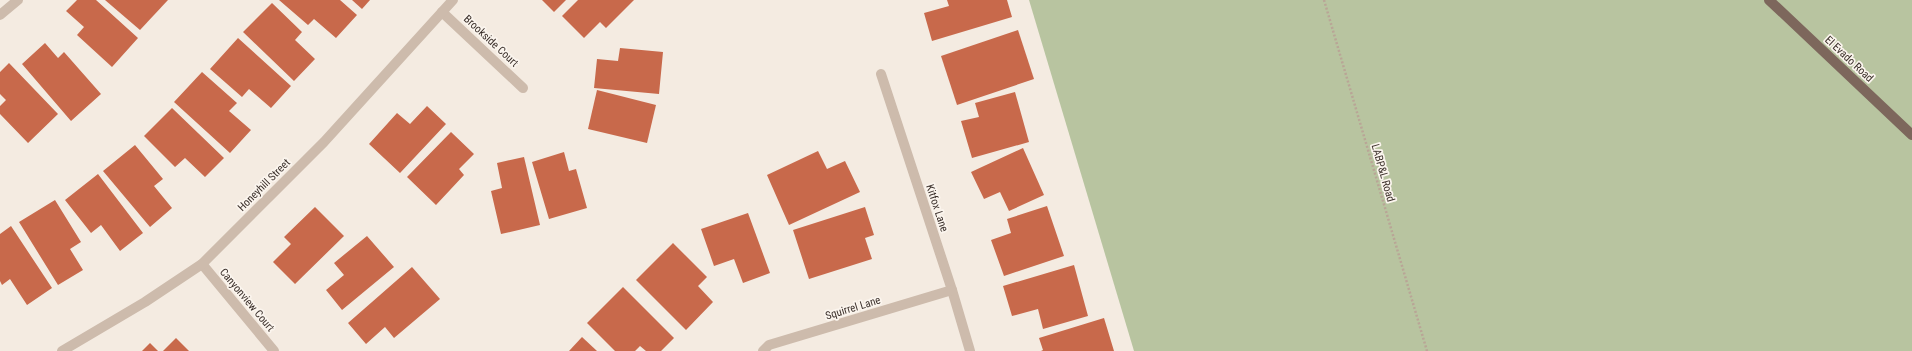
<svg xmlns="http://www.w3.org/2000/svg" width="1912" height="351" viewBox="0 0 1912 351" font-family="'Roboto Condensed',sans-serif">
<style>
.green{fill:#b8c4a0}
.building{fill:#c8694b}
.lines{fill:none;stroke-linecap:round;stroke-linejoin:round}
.path{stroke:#b9a596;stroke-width:2.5;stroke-dasharray:2 2;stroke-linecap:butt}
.minor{stroke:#cdbbac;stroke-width:10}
.major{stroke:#7d675c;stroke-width:10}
.labels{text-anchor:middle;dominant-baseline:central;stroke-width:3.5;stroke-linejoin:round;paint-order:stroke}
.street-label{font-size:11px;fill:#3b302b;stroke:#fbf5ee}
</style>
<rect width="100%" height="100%" fill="#f4ebe1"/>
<polygon class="green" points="1029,0 1912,0 1912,351 1134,351"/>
<g class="building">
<polygon points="77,0 96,0 138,38 112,67 77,35 84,27 66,11"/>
<polygon points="105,0 168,0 140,30"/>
<polygon points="279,0 340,0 357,15 336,38 314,19 308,25"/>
<polygon points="352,0 370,0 362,9"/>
<polygon points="542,0 566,0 554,12"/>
<polygon points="578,0 634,0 606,28 600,22 584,38 562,16"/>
<polygon points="947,0 1007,0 1012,17 932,41 924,13 949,6"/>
<polygon points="272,3 302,32 295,40 315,59 294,81 243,32"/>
<polygon points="1018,30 1034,79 957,105 941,56"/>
<polygon points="238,38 291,86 271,108 249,89 242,97 210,69"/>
<polygon points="45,43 58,58 64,52 101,94 71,121 22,64"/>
<polygon points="620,48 663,52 659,94 594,88 597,59 618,61"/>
<polygon points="9,63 58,114 28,143 0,114 0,106 6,100 0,94 0,72"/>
<polygon points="202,72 237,103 229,111 251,130 230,153 174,102"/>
<polygon points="597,90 656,105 647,143 588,129"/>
<polygon points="1015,92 1029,142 972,158 961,121 979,117 975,103"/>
<polygon points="427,106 446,124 400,173 369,144 397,113 410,124"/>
<polygon points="172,108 224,158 205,177 185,158 175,167 144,136"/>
<polygon points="451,132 474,154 459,169 464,175 436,205 407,177"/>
<polygon points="135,145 163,179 154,186 172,208 150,227 103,171"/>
<polygon points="1023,148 1044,195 1009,211 1000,192 984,199 971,172"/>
<polygon points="818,151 827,169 845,161 860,192 789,225 767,175"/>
<polygon points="564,152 569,171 576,169 587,208 549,219 532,162"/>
<polygon points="524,157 540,225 501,234 491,191 502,188 497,163"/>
<polygon points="98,174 143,233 120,251 101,225 91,233 65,200"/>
<polygon points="55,200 81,242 70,249 83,270 58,285 19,222"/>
<polygon points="1047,206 1064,256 1004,276 991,240 1011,233 1007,219"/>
<polygon points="315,207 344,236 295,284 273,262 291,244 284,237"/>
<polygon points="865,207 874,235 865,238 872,259 809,279 793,230"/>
<polygon points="748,213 770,273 743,283 734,259 714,266 701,229"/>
<polygon points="11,226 52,288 27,305 10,279 2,285 0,281 0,234"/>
<polygon points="367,236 394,267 342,310 326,290 344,275 334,263"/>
<polygon points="673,243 707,277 698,286 713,302 686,330 636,280"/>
<polygon points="1074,265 1088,316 1043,329 1038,309 1012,316 1003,286"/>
<polygon points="412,267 440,299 394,338 385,327 366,344 348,323"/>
<polygon points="623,287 674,338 661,351 646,351 640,346 635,351 615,351 587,323"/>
<polygon points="1104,318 1114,351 1041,351 1043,350 1039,338"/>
<polygon points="582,337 597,351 569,351"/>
<polygon points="176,338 189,351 163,351"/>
<polygon points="150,343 158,351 142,351"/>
</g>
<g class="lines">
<polyline class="path" points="1324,0 1427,351"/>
<g class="minor">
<polyline points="442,12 523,88"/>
<polyline points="0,15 18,0"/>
<polyline points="881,74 952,290 970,351"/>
<polyline points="202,264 274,351"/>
<polyline points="62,351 145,302 202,264 324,142 453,0"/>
<polyline points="763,351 769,345 952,290"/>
</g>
<polyline class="major" points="1769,0 1912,135"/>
</g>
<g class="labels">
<g class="street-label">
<text transform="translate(491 41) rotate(43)">Brookside Court</text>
<text transform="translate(1849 59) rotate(43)">El Evado Road</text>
<text transform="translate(1383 173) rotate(74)">LABP&amp;L Road</text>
<text transform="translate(264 185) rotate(-45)">Honeyhill Street</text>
<text transform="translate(937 208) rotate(72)">Kitfox Lane</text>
<text transform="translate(247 300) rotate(50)">Canyonview Court</text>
<text transform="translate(853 308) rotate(-17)">Squirrel Lane</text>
</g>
</g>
</svg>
